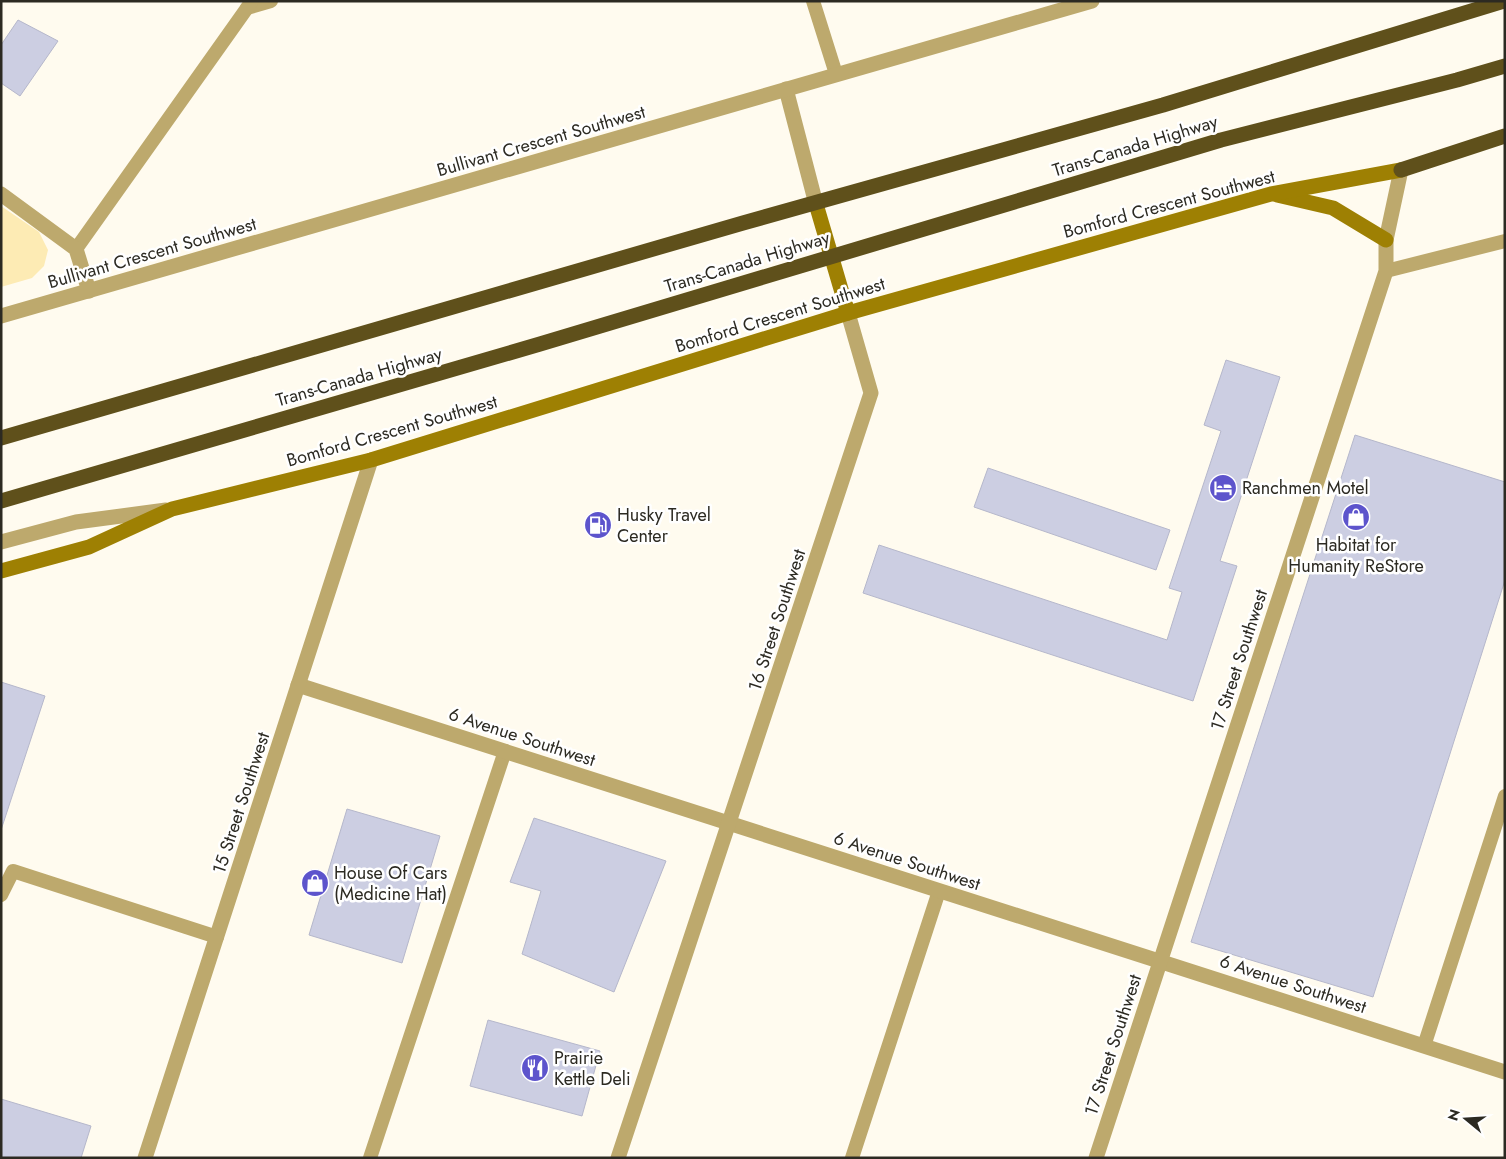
<svg xmlns="http://www.w3.org/2000/svg" width="1506" height="1159" viewBox="0 0 1506 1159" font-family="Jost,sans-serif">
<style>
.green{fill:#fdebb4}
.building{fill:#cccee2;stroke:#b5b7cb}
.lines{fill:none;stroke-linecap:round;stroke-linejoin:round}
.lane{stroke:#bda96d;stroke-width:14}
.street{stroke:#bda96d;stroke-width:15}
.secondary{stroke:#9e8003;stroke-width:15}
.highway{stroke:#5f501b;stroke-width:15}
.labels{text-anchor:middle;dominant-baseline:central;stroke-width:5;stroke-linejoin:round;paint-order:stroke}
.street-label{font-size:18px;fill:#2c2a22;stroke:#fff}
.poi-label{font-size:18px;fill:#2c2a22;stroke:#fff;text-anchor:start}
</style>
<rect width="100%" height="100%" fill="#fffbef"/>
<polygon class="green" points="1,206 39,232 48,250 44,266 32,278 1,287"/>
<g class="building">
<polygon points="18,20 58,41 20,96 1,83 1,45"/>
<polygon points="1226,360 1280,377 1220,561 1237,566 1193,701 863,593 879,545 1167,640 1182,592 1169,588 1221,431 1204,425"/>
<polygon points="1355,435 1505,482 1505,580 1373,997 1191,942"/>
<polygon points="988,468 1170,530 1156,570 974,507"/>
<polygon points="1,682 45,696 1,830"/>
<polygon points="347,809 440,836 402,963 309,935"/>
<polygon points="534,818 666,861 614,992 522,954 541,891 510,882"/>
<polygon points="488,1020 600,1051 582,1116 470,1086"/>
<polygon points="1,1099 91,1126 81,1158 1,1158"/>
</g>
<g class="lines">
<g class="lane">
<polyline points="813,1 836,74"/>
<polyline points="247,8 271,1"/>
<polyline points="76,249 252,1"/>
<polyline points="1386,271 1505,241"/>
<polyline points="1,895 13,871 217,937"/>
<polyline points="1424,1046 1505,796"/>
<polyline points="370,1158 505,751"/>
<polyline points="852,1158 939,891"/>
</g>
<g class="street">
<polyline points="786,89 816,204"/>
<polyline points="1,194 76,249 89,291"/>
<polyline points="1,316 1092,1"/>
<polyline points="1,542 76,522 166,510"/>
<polyline points="298,685 1505,1072"/>
<polyline points="145,1158 371,460"/>
<polyline points="618,1158 871,393 848,313"/>
<polyline points="1096,1158 1386,271 1386,240 1401,170"/>
</g>
<g class="secondary">
<polyline points="1277,195 1333,208 1386,240"/>
<polyline points="816,204 848,313"/>
<polyline points="1,571 89,547 172,509 371,460 848,313 1271,194 1401,170"/>
</g>
<g class="highway">
<polyline points="1401,170 1505,136"/>
<polyline points="1,438 743,223 1163,105 1504,1"/>
<polyline points="1,501 540,344 1221,140 1457,80 1505,66"/>
</g>
</g>
<defs>
<g id="hotel-disc" transform="scale(1.4375)"><circle r="9.5" fill="#5d54cc" stroke="#fff"/><path d="M-6-4.5h1.5V1H6V5H4.5V3h-9V5H-6ZM-4 0a1.8 1.8 0 1 1 3.6 0ZM.5 0V-2.5h3Q6-2.5 6 0Z" fill="#fff"/></g>
<g id="shop-disc" transform="scale(1.4375)"><circle r="9.5" fill="#5d54cc" stroke="#fff"/><path d="M-5-2.5h2.3a2.7 3.5 0 0 1 5.4 0H5L5.5 6h-11ZM-1.5-2.5h3a1.5 2.3 0 0 0-3 0Z" fill="#fff"/></g>
<g id="fuel-disc" transform="scale(1.4375)"><circle r="9.5" fill="#5d54cc" stroke="#fff"/><path d="M-5.5-6h7V0h2V4h1.3V-2.5L3-4.5l.8-.8L6-3V5H2.5V1h-1V6h-7ZM-4.2-4.7v3.2H.2V-4.7Z" fill="#fff"/></g>
<g id="restaurant-disc" transform="scale(1.4375)"><circle r="9.5" fill="#5d54cc" stroke="#fff"/><path d="M-5-6h1v4h1v-4h1v4h1v-4h1v5L-1.5 .5V6h-2V.5L-5-1ZM5-6V6H3V1.5H1.5Q1.5-4 5-6Z" fill="#fff"/></g>
</defs>
<g fill-rule="evenodd">
<use href="#hotel-disc" x="1223" y="488"/>
<use href="#shop-disc" x="1356" y="517"/>
<use href="#fuel-disc" x="598" y="525"/>
<use href="#shop-disc" x="315" y="883"/>
<use href="#restaurant-disc" x="535" y="1068"/>
</g>
<g class="labels">
<g class="street-label">
<text transform="translate(541 141) rotate(-16)">Bullivant Crescent Southwest</text>
<text transform="translate(1135 146) rotate(-17)">Trans-Canada Highway</text>
<text transform="translate(1169 204) rotate(-15)">Bomford Crescent Southwest</text>
<text transform="translate(152 253) rotate(-16)">Bullivant Crescent Southwest</text>
<text transform="translate(747 262) rotate(-17)">Trans-Canada Highway</text>
<text transform="translate(780 315) rotate(-17)">Bomford Crescent Southwest</text>
<text transform="translate(359 377) rotate(-16)">Trans-Canada Highway</text>
<text transform="translate(392 431) rotate(-16)">Bomford Crescent Southwest</text>
<text transform="translate(777 620) rotate(-72)">16 Street Southwest</text>
<text transform="translate(1239 660) rotate(-72)">17 Street Southwest</text>
<text transform="translate(522 737) rotate(18)">6 Avenue Southwest</text>
<text transform="translate(241 803) rotate(-72)">15 Street Southwest</text>
<text transform="translate(907 861) rotate(18)">6 Avenue Southwest</text>
<text transform="translate(1293 984) rotate(18)">6 Avenue Southwest</text>
<text transform="translate(1113 1045) rotate(-72)">17 Street Southwest</text>
</g>
<g class="poi-label">
<text x="1242" y="488">Ranchmen Motel</text>
<text x="617" y="515">Husky Travel<tspan x="617" dy="21">Center</tspan></text>
<text x="1356" y="545" text-anchor="middle">Habitat for<tspan x="1356" dy="21">Humanity ReStore</tspan></text>
<text x="334" y="873">House Of Cars<tspan x="334" dy="21">(Medicine Hat)</tspan></text>
<text x="554" y="1058">Prairie<tspan x="554" dy="21">Kettle Deli</tspan></text>
</g>
</g>
<rect width="1506" height="1159" fill="none" stroke="#2c2a22" stroke-width="5"/>
<g transform="translate(1466 1119) rotate(288)" stroke="#ffffff" stroke-width="4" paint-order="stroke">
<path d="M0-4L9 19L0 12L-9 19Z" fill="#2c2a22"/>
<text y="-8" font-size="14" font-weight="bold" text-anchor="middle" fill="#2c2a22">N</text>
</g>
</svg>
